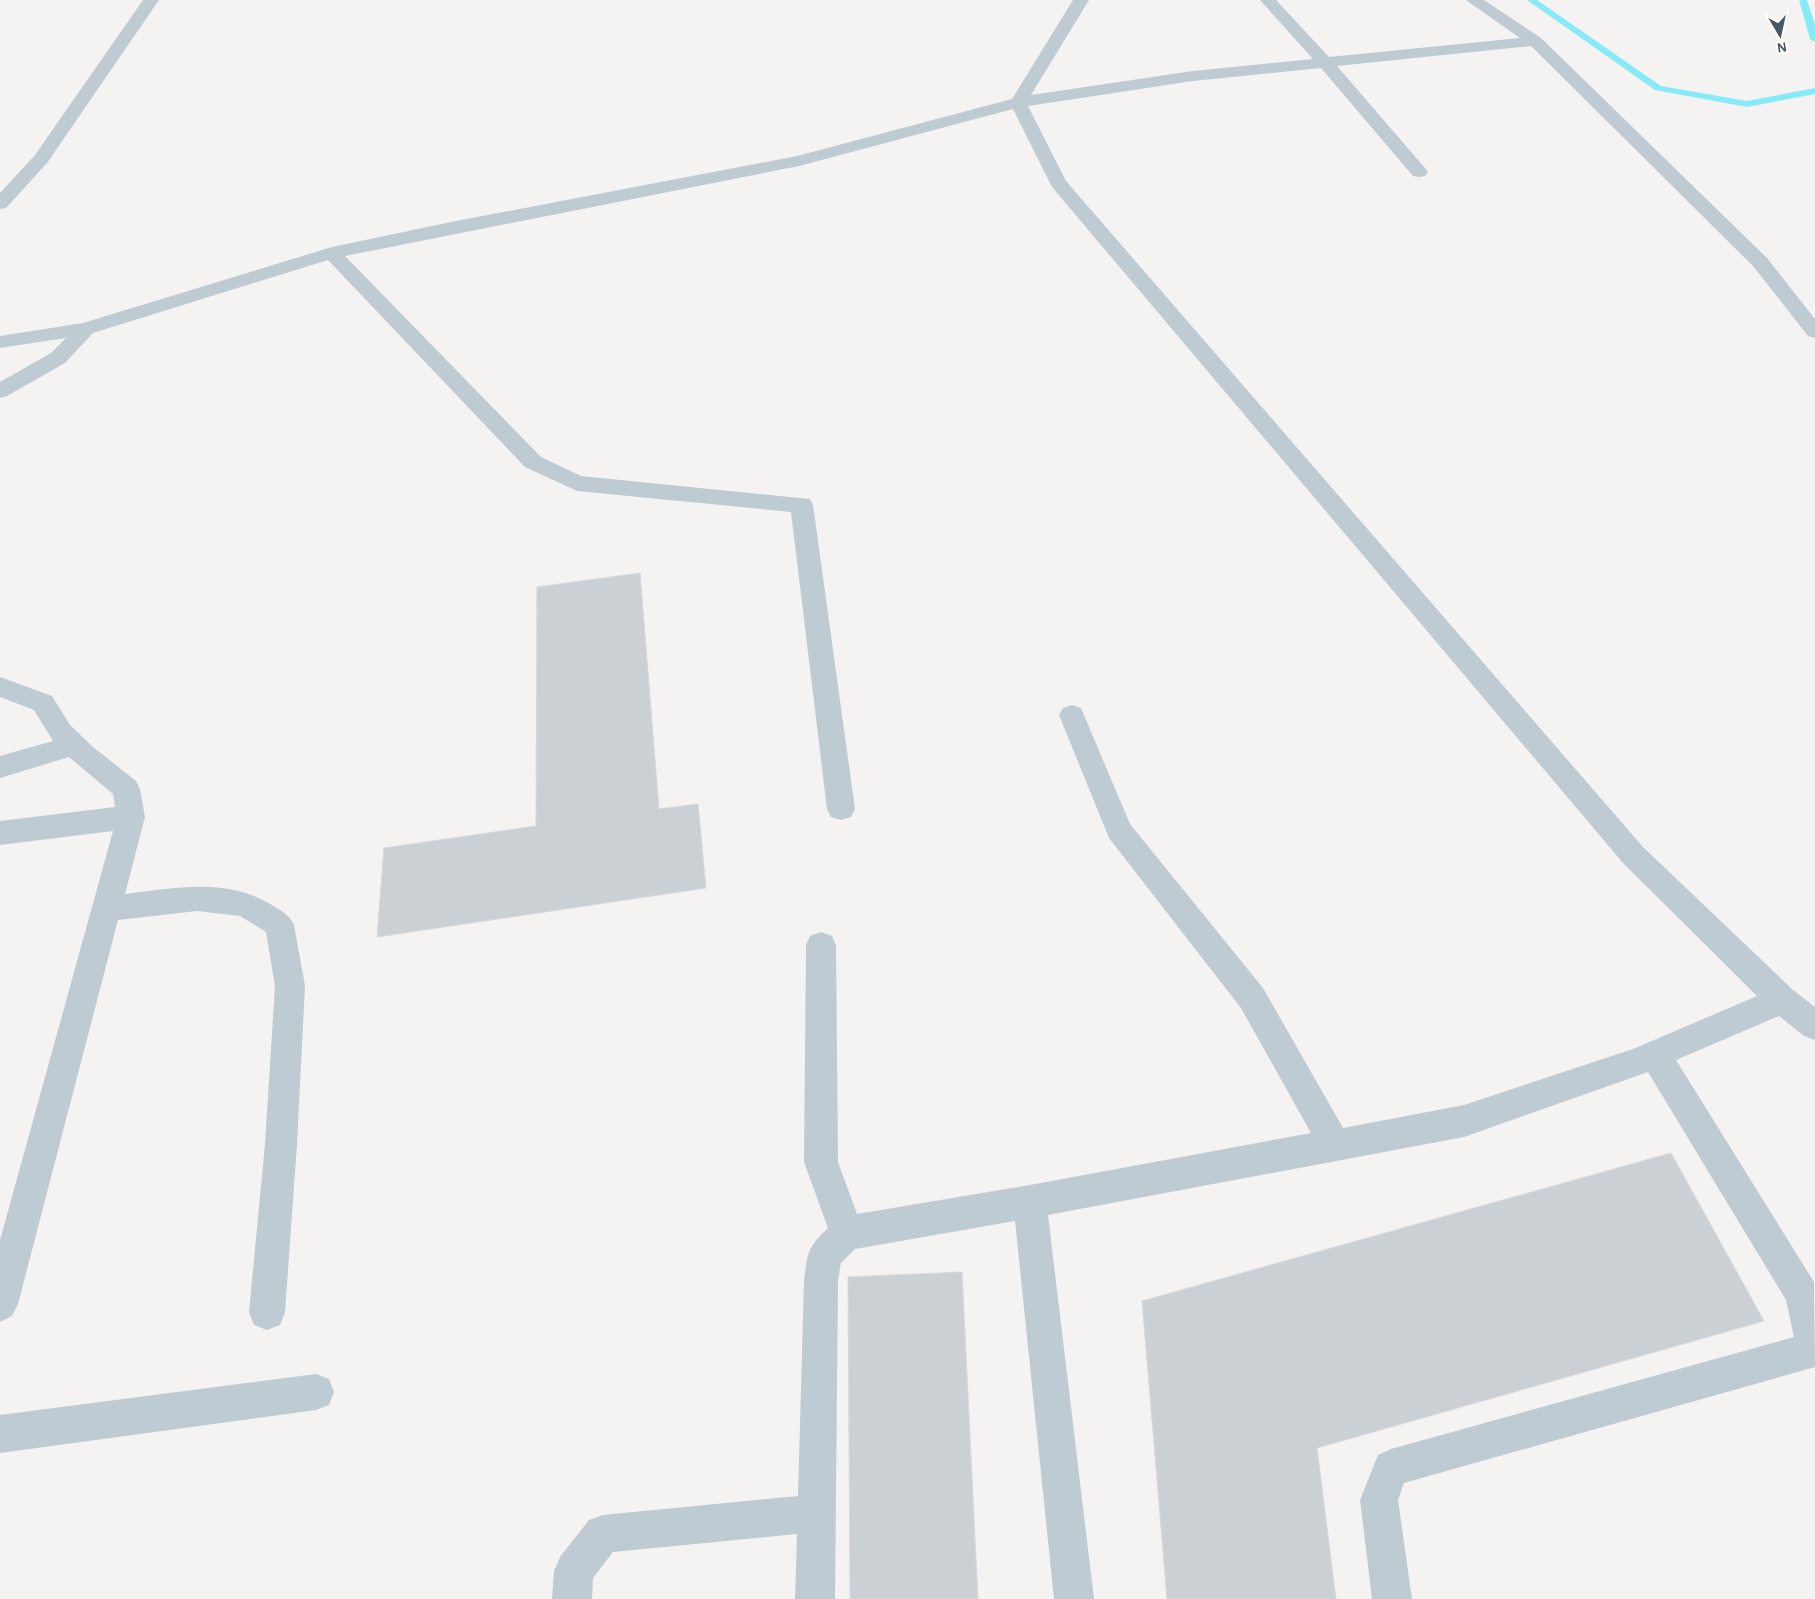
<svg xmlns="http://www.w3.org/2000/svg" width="1815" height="1599" viewBox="0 0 1815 1599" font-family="'Alegreya Sans',sans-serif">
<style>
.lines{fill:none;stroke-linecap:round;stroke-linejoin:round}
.stream{fill:#86ebf7;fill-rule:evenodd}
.building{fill:#cbd0d5;stroke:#d6d9de}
.minor{fill:#bfcbd3;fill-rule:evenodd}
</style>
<rect width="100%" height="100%" fill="#f5f2f2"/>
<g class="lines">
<g class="stream">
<polygon points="1527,0 1537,0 1661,86 1747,101 1815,88 1815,94 1747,107 1655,90"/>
<polygon points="1799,0 1807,0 1815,24 1815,42 1810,39"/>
</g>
</g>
<g class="building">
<polygon points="640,573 659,809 698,804 706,888 377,937 384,848 536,826 537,587"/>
<polygon points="1671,1153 1764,1321 1317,1448 1336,1599 1167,1599 1142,1301"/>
<polygon points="962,1272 978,1599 850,1599 848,1277"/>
</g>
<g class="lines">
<g class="minor">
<polygon points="143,0 159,0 47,163 6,208 0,209 0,193 35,155"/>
<path d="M1073,0H1089L1031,95L1193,71L1313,59L1260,0H1276L1329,57L1520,38L1466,0H1484L1541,38L1767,258L1815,319V338L1808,336L1753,266L1531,46L1337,66L1425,168L1428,172L1425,176L1419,177L1413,176L1321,68L1193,81L1028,106L1066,181L1643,847L1793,990L1815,1007V1040L1804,1036L1779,1016L1676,1060L1814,1282L1815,1367L1404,1483L1398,1500L1412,1599H1372L1360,1500L1378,1455L1391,1449L1794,1337L1786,1300L1648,1072L1464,1137L1048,1215L1094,1599H1054L1015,1221L855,1249L841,1263L838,1280L835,1599H795L797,1534L613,1552L593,1578L592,1599H552L554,1571L560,1557L589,1520L603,1515L798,1496L804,1280C808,1252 807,1248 828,1228L804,1162L806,945L810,936L821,932L832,936L836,945L838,1162L857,1214L1030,1185L1311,1133L1241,1008L1109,838L1059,715L1063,708L1072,705L1081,708L1130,824L1263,988L1343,1128L1464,1105L1633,1049L1757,996L1623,863L1052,187L1013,109L799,166L345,256L541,457L581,476L810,499L813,505L855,809L851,817L841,820L831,817L827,809L791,512L577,491L525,467L328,260L93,333L65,363L7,396L0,398V382L51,353L66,338L0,348V336L83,323L332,247L451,222L797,156L1012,99Z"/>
<path d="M0,677L52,696L70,725L93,747L136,781L140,789L145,817L125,894C174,888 227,877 272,905C281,911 289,914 294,925L305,986L297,1144L285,1312L280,1325L267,1330L254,1325L249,1312L265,1144L275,986L266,932L240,916L197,911L118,920L18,1304L12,1316L0,1322V1240L113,831L0,845V821L115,807L113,794L69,757L0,778V756L53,741L34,710L0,697Z"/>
<polygon points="316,1374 329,1379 334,1392 329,1405 316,1410 0,1453 0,1415"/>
</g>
</g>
<g transform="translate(1780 35) rotate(171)" stroke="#ffffff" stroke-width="4" paint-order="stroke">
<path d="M0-4L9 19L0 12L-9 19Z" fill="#475863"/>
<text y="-8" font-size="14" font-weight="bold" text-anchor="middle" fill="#475863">N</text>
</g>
</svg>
